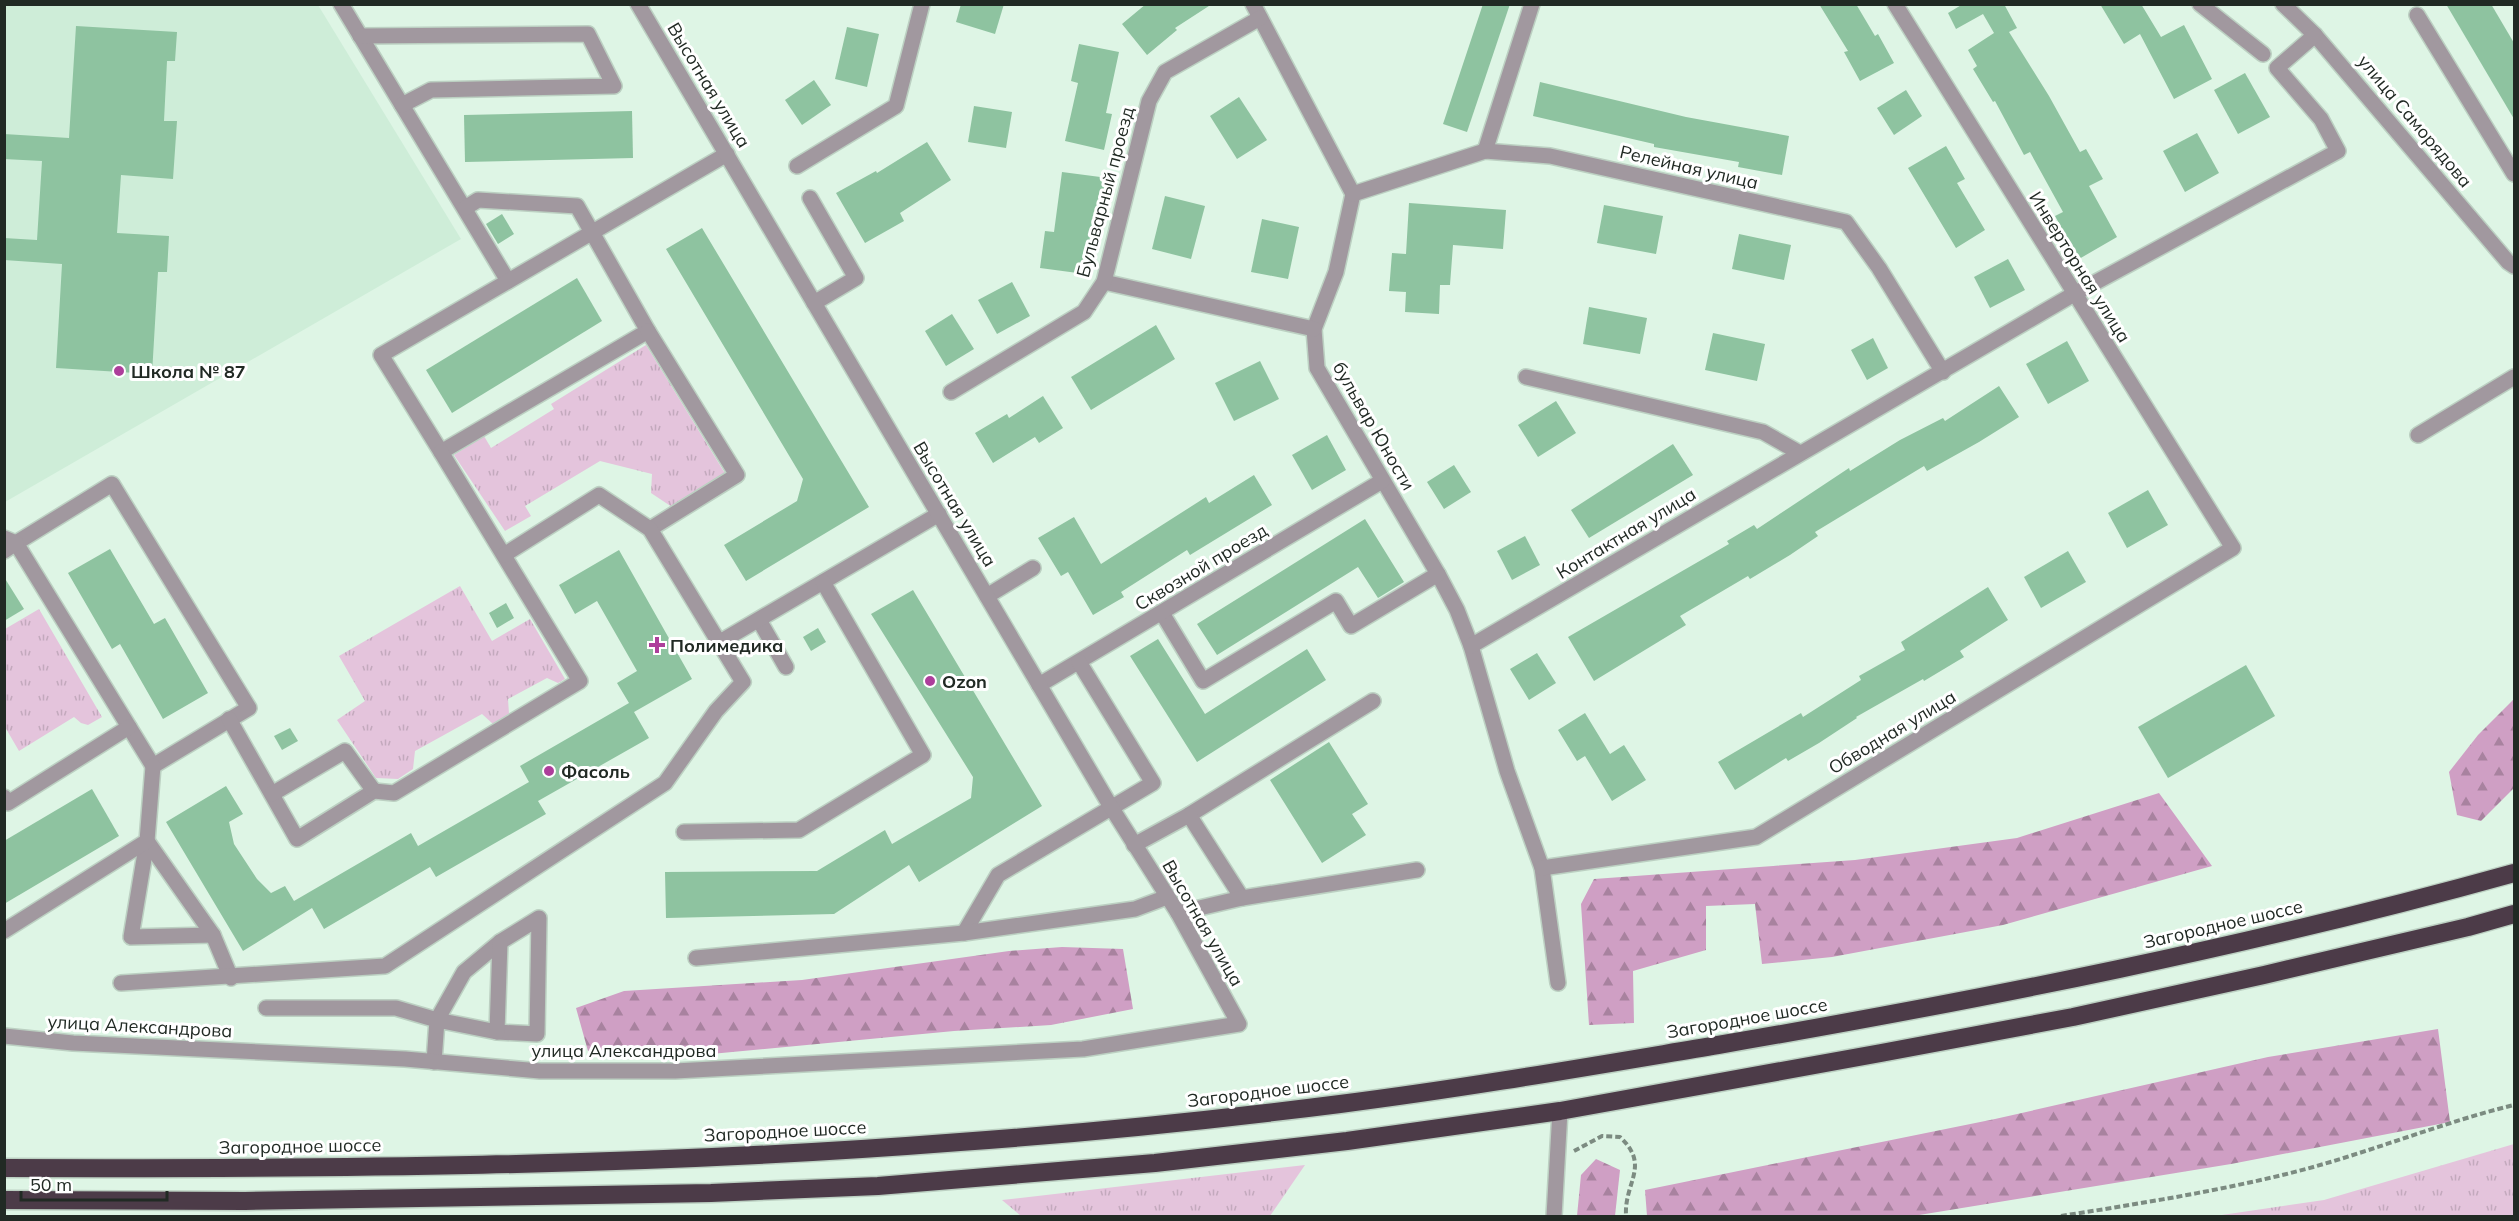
<svg xmlns="http://www.w3.org/2000/svg" width="2519" height="1221" viewBox="0 0 2519 1221" font-family="Mulish,sans-serif">
<style>
.built{fill:#ceedd8}
.grass{fill:url(#grass-tufts)}
.forest{fill:url(#forest-firs)}
.building{fill:#8ec3a0}
.lines{fill:none;stroke-linecap:round;stroke-linejoin:round}
.minor-casing{stroke:#bcd0c2;stroke-width:18}
.highway-casing{stroke:#bcd0c2;stroke-width:21}
.path{stroke:#7c8b81;stroke-width:4;stroke-dasharray:6 3;stroke-linecap:butt}
.minor{stroke:#a1989f;stroke-width:15}
.highway{stroke:#4c3b48;stroke-width:18}
.poi-dot{fill:#ad3e9b;stroke:#fff;stroke-width:2}
.labels{text-anchor:middle;dominant-baseline:central;stroke-width:6;stroke-linejoin:round;paint-order:stroke}
.street-label{font-size:18px;fill:#212a24;stroke:#fff}
.poi-label{font-size:18px;font-weight:bold;fill:#212a24;stroke:#fff;text-anchor:start}
</style>
<defs>
<pattern id="grass-tufts" width="24" height="20" patternUnits="userSpaceOnUse" patternTransform="scale(1.5)"><rect width="24" height="20" fill="#e4c4dc"/><path d="M3 7l-1-3M5 7V3M7 7l1-3M15 17l-1-3M17 17v-4M19 17l1-3" fill="none" stroke="#c3a9bd"/></pattern>
<pattern id="forest-firs" width="22" height="20" patternUnits="userSpaceOnUse" patternTransform="scale(1.5)"><rect width="22" height="20" fill="#cf9fc4"/><path d="M5 1l3.5 6h-7zM16 11l3.5 6h-7z" fill="#a8829f"/></pattern>
</defs>
<rect width="100%" height="100%" fill="#def5e5"/>
<polygon class="built" points="5,5 318,5 461,239 5,502"/>
<g class="grass">
<polygon points="646,345 726,475 672,507 651,493 652,474 600,461 525,506 531,516 505,531 454,455 484,436 491,448 554,409 551,404"/>
<polygon points="460,586 492,641 530,619 565,679 558,683 547,678 508,699 509,714 493,724 482,714 415,751 413,769 398,779 376,778 337,720 365,701 339,656"/>
<polygon points="39,609 102,717 88,725 81,723 74,717 19,751 5,727 5,629"/>
<polygon points="2514,1144 2514,1216 2215,1216 2324,1200"/>
<polygon points="1305,1165 1270,1216 1021,1216 1002,1200"/>
</g>
<g class="forest">
<polygon points="2514,699 2514,788 2481,821 2457,815 2449,772 2478,735"/>
<polygon points="2159,793 2212,866 2003,925 1832,957 1762,964 1755,904 1706,906 1706,950 1633,971 1634,1023 1589,1025 1581,904 1594,879 1855,860 2017,838"/>
<polygon points="1062,947 1123,949 1133,1009 1051,1025 954,1031 711,1054 588,1051 576,1008 624,991 802,980 1009,951"/>
<polygon points="2438,1029 2450,1122 2231,1164 1913,1216 1647,1216 1645,1190 1995,1119 2268,1057"/>
<polygon points="1596,1159 1620,1170 1615,1216 1577,1216 1581,1175"/>
</g>
<g class="building">
<polygon points="961,4 1004,4 995,34 956,22"/>
<polygon points="1146,4 1212,4 1175,28 1177,30 1147,55 1122,24"/>
<polygon points="1483,4 1510,4 1467,132 1443,124"/>
<polygon points="1819,4 1856,4 1875,36 1878,34 1894,63 1860,81 1844,52 1848,51"/>
<polygon points="1963,4 2004,4 2017,28 2009,32 2049,96 2080,152 2086,149 2103,179 2089,186 2117,237 2079,259 2055,216 2063,212 2030,152 2024,155 1995,101 1993,102 1973,69 1977,66 1968,50 1994,33 1983,14 1956,29 1948,13"/>
<polygon points="2100,4 2141,4 2161,37 2184,25 2212,79 2174,99 2140,34 2124,44"/>
<polygon points="2446,4 2491,4 2514,43 2514,119"/>
<polygon points="76,26 177,32 175,61 167,61 164,121 177,121 173,179 121,175 117,233 169,236 167,272 158,272 152,374 56,368 62,264 4,260 4,238 37,240 42,161 4,159 4,134 69,138"/>
<polygon points="847,27 879,34 867,87 835,79"/>
<polygon points="1079,44 1119,52 1106,113 1112,114 1104,150 1065,141 1078,83 1071,81"/>
<polygon points="2245,73 2270,117 2238,134 2214,90"/>
<polygon points="814,80 831,105 802,125 785,100"/>
<polygon points="1540,82 1686,117 1789,136 1782,175 1738,167 1739,162 1654,147 1654,144 1533,116"/>
<polygon points="1906,90 1922,116 1894,135 1877,108"/>
<polygon points="1239,97 1267,140 1237,159 1210,116"/>
<polygon points="974,106 1012,112 1006,148 968,142"/>
<polygon points="632,111 633,158 465,162 464,115"/>
<polygon points="2197,133 2219,173 2185,192 2163,151"/>
<polygon points="927,142 951,180 900,213 904,221 865,243 836,193 876,171 877,173"/>
<polygon points="1946,146 1965,179 1957,183 1985,230 1956,248 1908,168"/>
<polygon points="1062,172 1108,178 1101,230 1091,228 1085,274 1040,268 1045,231 1054,232"/>
<polygon points="1165,196 1205,206 1191,259 1152,249"/>
<polygon points="1409,203 1506,210 1503,249 1453,245 1450,285 1440,285 1439,314 1405,312 1406,292 1389,291 1392,253 1406,254"/>
<polygon points="1604,205 1663,216 1656,254 1597,243"/>
<polygon points="502,214 514,234 498,244 486,224"/>
<polygon points="1262,219 1299,227 1288,279 1251,272"/>
<polygon points="702,228 869,507 746,581 724,545 797,501 803,479 666,249"/>
<polygon points="1739,234 1791,245 1784,280 1732,269"/>
<polygon points="2008,259 2025,290 1990,308 1974,277"/>
<polygon points="577,278 602,321 452,413 426,370"/>
<polygon points="1012,282 1030,316 997,334 978,300"/>
<polygon points="1589,307 1647,318 1640,354 1583,344"/>
<polygon points="952,314 974,349 946,366 925,331"/>
<polygon points="1156,325 1175,359 1091,410 1071,377"/>
<polygon points="1713,333 1765,344 1757,381 1705,370"/>
<polygon points="1873,338 1888,368 1867,380 1851,350"/>
<polygon points="2067,341 2089,381 2048,404 2026,364"/>
<polygon points="1260,361 1279,399 1234,421 1215,383"/>
<polygon points="1999,386 2019,417 1979,442 1927,471 1924,466 1815,532 1818,536 1790,555 1750,579 1748,576 1680,616 1686,625 1594,681 1568,637 1729,544 1727,541 1754,525 1757,529 1849,468 1850,471 1900,440 1943,418 1945,421"/>
<polygon points="1043,396 1063,428 1039,443 1035,437 993,463 975,433 1007,414 1009,418"/>
<polygon points="1556,401 1576,433 1538,457 1518,425"/>
<polygon points="1327,435 1346,470 1312,490 1292,455"/>
<polygon points="1673,444 1693,475 1589,538 1571,510"/>
<polygon points="1454,465 1471,492 1444,509 1427,482"/>
<polygon points="1254,475 1272,505 1190,555 1187,550 1121,592 1124,597 1093,615 1068,572 1061,576 1038,538 1074,517 1101,564 1206,497 1209,503"/>
<polygon points="2148,490 2168,525 2127,548 2108,513"/>
<polygon points="1365,519 1404,582 1378,598 1358,567 1217,655 1197,624"/>
<polygon points="1525,536 1540,565 1512,580 1497,551"/>
<polygon points="110,549 154,624 165,618 208,693 163,719 120,644 112,649 68,573"/>
<polygon points="619,550 692,679 634,712 649,738 538,801 546,814 436,877 430,867 324,929 312,908 243,951 166,822 226,786 243,814 229,822 234,844 257,879 271,893 285,886 294,901 411,833 418,846 529,782 520,766 629,703 617,683 637,671 597,601 575,614 559,585"/>
<polygon points="2068,551 2086,582 2041,608 2024,577"/>
<polygon points="4,577 24,609 4,621"/>
<polygon points="1988,587 2008,620 1960,651 1964,657 1924,681 1923,679 1856,717 1857,718 1819,743 1788,761 1786,758 1735,790 1718,762 1801,713 1803,717 1861,680 1859,676 1905,650 1901,642"/>
<polygon points="913,590 1042,806 919,882 909,865 834,914 666,918 665,872 817,871 885,830 892,844 971,798 973,777 871,614"/>
<polygon points="506,603 514,618 497,628 489,613"/>
<polygon points="818,628 826,642 811,651 803,637"/>
<polygon points="1158,639 1205,714 1307,649 1326,680 1197,762 1130,656"/>
<polygon points="1537,653 1556,683 1529,700 1510,669"/>
<polygon points="2246,665 2275,716 2168,778 2138,727"/>
<polygon points="1585,713 1610,754 1624,745 1646,780 1612,801 1585,756 1577,761 1558,730"/>
<polygon points="290,728 298,741 282,750 274,736"/>
<polygon points="1329,742 1368,804 1352,814 1366,835 1322,863 1270,780"/>
<polygon points="92,789 119,836 4,904 4,841"/>
</g>
<g class="lines">
<g class="minor-casing">
<g id="minor">
<polyline points="341,4 508,281"/>
<polyline points="1253,4 1353,194 1336,272 1314,329 1317,368 1438,574 1457,610 1471,646 1507,771 1542,868 1558,983"/>
<polyline points="2200,4 2263,54"/>
<polyline points="2283,4 2315,35 2508,262 2514,266"/>
<polyline points="2417,15 2514,174"/>
<polyline points="360,36 588,34 614,86 431,90 402,105"/>
<polyline points="1485,151 1532,4"/>
<polyline points="797,166 896,106 922,4"/>
<polyline points="1353,194 1485,151 1550,156 1846,222 1879,268 1943,372"/>
<polyline points="810,198 856,278 814,303"/>
<path d="M465,208L478,200L577,206L648,331L441,452L381,355C496,288 612,221 727,154"/>
<polyline points="1104,282 1314,329"/>
<polyline points="648,331 737,475 650,529"/>
<polyline points="1526,377 1763,432 1800,453"/>
<polyline points="951,392 1084,312 1104,282 1149,101 1165,72 1260,18"/>
<polyline points="2418,435 2514,377"/>
<polygon points="112,484 249,708 153,766 16,543"/>
<polyline points="4,538 16,543 4,551"/>
<polyline points="987,596 1033,568"/>
<polyline points="1162,613 1203,681 1336,601 1351,626 1438,574"/>
<polyline points="759,620 786,667"/>
<polyline points="720,642 939,514"/>
<polyline points="1471,646 2074,294 2338,151 2321,119 2277,68 2315,35"/>
<polyline points="1039,685 1382,481"/>
<polyline points="229,719 297,839 374,791 394,793 580,681 441,452"/>
<polyline points="272,794 345,751 374,791"/>
<polyline points="4,797 8,803 129,727"/>
<polyline points="1189,815 1373,701"/>
<polyline points="684,832 799,830 923,755 823,582"/>
<polyline points="147,841 131,937 213,935"/>
<polyline points="147,841 213,935 231,978"/>
<polyline points="1134,845 1189,815 1242,898"/>
<polyline points="1542,868 1756,837 2233,548 1895,4"/>
<polyline points="1178,913 1242,898 1417,870"/>
<polyline points="4,931 147,841 153,766"/>
<polyline points="964,933 998,875 1153,783 1079,662"/>
<polyline points="696,958 964,933 1135,909 1167,897"/>
<polyline points="121,983 385,966 665,783 716,711 743,682 650,529 599,495 504,555"/>
<polyline points="266,1008 396,1008 437,1020 497,1032 537,1034 539,918 500,942 464,972 437,1020 434,1062"/>
<polyline points="497,1032 500,942"/>
<polyline points="4,1036 73,1043 405,1059 540,1071 675,1071 1083,1049 1239,1024 1178,913 1111,807 638,4"/>
<polyline points="1554,1216 1560,1111"/>
</g>
</g>
<g class="highway-casing">
<g id="highway">
<path d="M4,1168C323,1169 642,1167 960,1142C1087,1133 1214,1120 1340,1104C1466,1088 1592,1066 1718,1045C1986,999 2252,946 2514,873"/>
<polyline points="4,1200 245,1201 711,1193 878,1186 1155,1163 1347,1141 1560,1111 1881,1053 2073,1017 2264,975 2468,927 2514,914"/>
</g>
</g>
<g class="path">
<path d="M1574,1151L1602,1136L1620,1137C1651,1166 1624,1182 1626,1216"/>
<path d="M2061,1216C2143,1203 2226,1190 2306,1169C2376,1150 2444,1122 2514,1105"/>
</g>
<use href="#minor" class="minor"/>
<use href="#highway" class="highway"/>
</g>
<g class="poi-dot">
<circle cx="119" cy="371" r="6"/>
<path d="M654 636h6v6h6v6h-6v6h-6v-6h-6v-6h6z"/>
<circle cx="930" cy="681" r="6"/>
<circle cx="549" cy="771" r="6"/>
</g>
<g class="labels">
<g class="street-label">
<text transform="translate(709 85) rotate(59)">Высотная улица</text>
<text transform="translate(2415 121) rotate(50)">улица Саморядова</text>
<text transform="translate(1689 167) rotate(13)">Релейная улица</text>
<text transform="translate(1105 192) rotate(-75)">Бульварный проезд</text>
<text transform="translate(2080 267) rotate(58)">Инверторная улица</text>
<text transform="translate(1374 426) rotate(60)">бульвар Юности</text>
<text transform="translate(955 504) rotate(59)">Высотная улица</text>
<text transform="translate(1626 533) rotate(-31)">Контактная улица</text>
<text transform="translate(1201 567) rotate(-31)">Сквозной проезд</text>
<text transform="translate(1892 732) rotate(-31)">Обводная улица</text>
<text transform="translate(1203 923) rotate(60)">Высотная улица</text>
<text transform="translate(2223 924) rotate(-13)">Загородное шоссе</text>
<text transform="translate(1747 1018) rotate(-10)">Загородное шоссе</text>
<text transform="translate(140 1026) rotate(3)">улица Александрова</text>
<text x="624" y="1050">улица Александрова</text>
<text transform="translate(1268 1091) rotate(-7)">Загородное шоссе</text>
<text transform="translate(785 1131) rotate(-3)">Загородное шоссе</text>
<text transform="translate(300 1146) rotate(-1)">Загородное шоссе</text>
</g>
<g class="poi-label">
<text x="131" y="371">Школа № 87</text>
<text x="670" y="645">Полимедика</text>
<text x="942" y="681">Ozon</text>
<text x="561" y="771">Фасоль</text>
</g>
</g>
<rect width="2519" height="1221" fill="none" stroke="#212a24" stroke-width="12"/>
<path d="M21 1191v9h146v-9" fill="none" stroke="#212a24" stroke-width="3"/>
<text x="30" y="1191" font-size="18" fill="#212a24" stroke="#ffffff" stroke-width="4.5" paint-order="stroke">50 m</text>
</svg>
